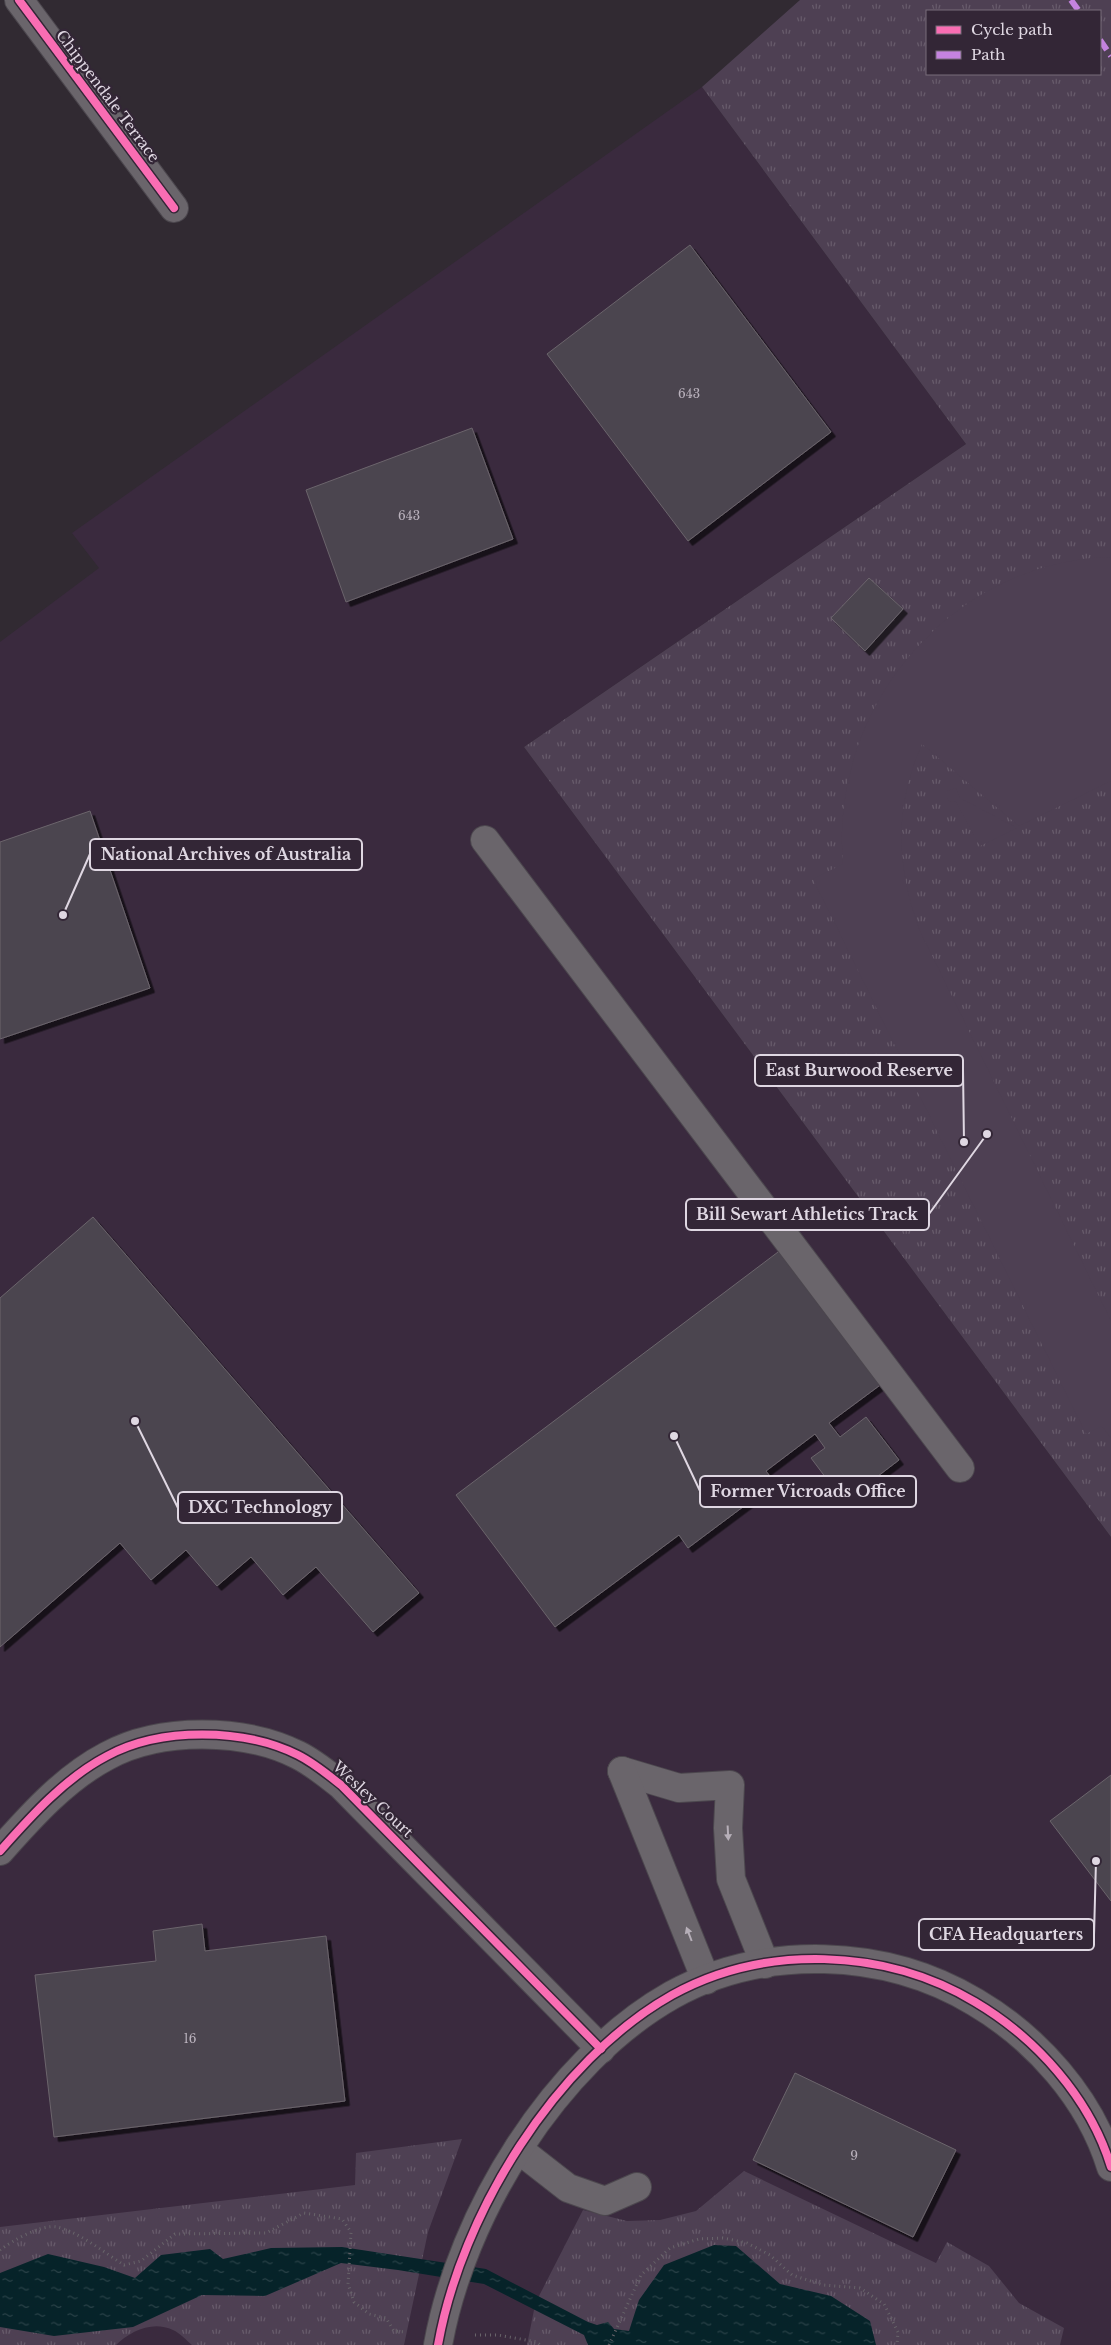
<svg xmlns="http://www.w3.org/2000/svg" width="1111" height="2345" viewBox="0 0 1111 2345" font-family="'Libre Baskerville',serif">
<style>
.built{fill:#3a2a3e}
.grass{fill:url(#grass-tufts);fill-rule:evenodd}
.pitch{fill:#4e4053}
.water{fill:url(#water-ripples)}
.building{fill:#4c444f;stroke:#6b656c;filter:url(#shadow)}
.lines{fill:none;stroke-linecap:round;stroke-linejoin:round}
.minor-casing{stroke:#4c474e;stroke-width:30}
.path{stroke:#68646a;stroke-width:3;stroke-dasharray:1 4;stroke-linecap:butt}
.minor{stroke:#6a656b;stroke-width:28}
.quiet{stroke:#c483df;stroke-width:6;stroke-dasharray:12 6;stroke-linecap:butt}
.cycleway-casing{stroke:#332636;stroke-width:11}
.cycleway{stroke:#f96db3;stroke-width:8}
.oneway{fill:#b6afb8}
.labels{text-anchor:middle;dominant-baseline:central;stroke-width:4.5;stroke-linejoin:round;paint-order:stroke}
.number-label{font-size:12px;fill:#bab2bd}
.street-label{font-size:15px;fill:#dfd7e2;stroke:#332636}
.leader{fill:none;stroke:#dfd7e2;stroke-width:2}
.callout-dot{fill:#dfd7e2;stroke:#332636;stroke-width:2}
.callout{fill:#332636;stroke:#dfd7e2;stroke-width:2}
.callout-label{font-size:16px;text-anchor:middle;font-weight:bold;fill:#dfd7e2}
</style>
<defs>
<pattern id="grass-tufts" width="24" height="20" patternUnits="userSpaceOnUse" patternTransform="scale(1.25)"><rect width="24" height="20" fill="#4e4053"/><path d="M3 7l-1-3M5 7V3M7 7l1-3M15 17l-1-3M17 17v-4M19 17l1-3" fill="none" stroke="#675b6b"/></pattern>
<pattern id="water-ripples" width="26" height="14" patternUnits="userSpaceOnUse" patternTransform="scale(1.25)"><rect width="26" height="14" fill="#062329"/><path d="M2 4q2-2 4 0t4 0M15 11q2-2 4 0t4 0" fill="none" stroke="#2a4248"/></pattern>
<filter id="shadow"><feDropShadow dx="4.5" dy="4.5" stdDeviation="0" flood-color="#0009"/></filter>
</defs>
<rect width="100%" height="100%" fill="#312a32"/>
<polygon class="built" points="702,87 966,444 524,747 1111,1537 1111,2345 0,2345 0,642 99,568 72,533"/>
<g class="grass">
<path d="M800,0H1111V1537L524,747L966,444L702,87ZM927,11H1100V74H927Z"/>
<path d="M462,2139L428,2232L404,2345H192C186,2340 180,2333 173,2330C153,2320 130,2331 116,2345H0V2227L355,2185L356,2153Z"/>
<polygon points="744,2171 936,2263 947,2242 989,2266 1019,2303 1064,2328 1060,2345 527,2345 534,2310 539,2296 583,2210 627,2221 660,2220 696,2211"/>
</g>
<g class="pitch">
<path d="M1111,557V781L1019,826L922,744C894,808 896,866 920,931L1111,1321V1438L1102,1426L1086,1434L813,879L843,864C829,708 951,561 1111,557Z"/>
<polygon points="956,788 960,798 1017,828 980,846 956,802 949,801 947,798 947,791"/>
</g>
<polygon class="water" points="714,2245 736,2246 780,2284 831,2296 870,2321 876,2345 588,2345 584,2335 484,2284 398,2270 341,2263 265,2296 202,2295 133,2327 54,2336 0,2327 0,2273 48,2254 104,2267 135,2278 161,2255 210,2249 223,2259 271,2248 342,2247 486,2269 588,2322 597,2325 608,2322 614,2329 629,2331 639,2300 664,2265"/>
<g class="building">
<polygon points="690,245 831,432 688,541 547,354"/>
<polygon points="472,428 513,539 346,602 306,490"/>
<polygon points="869,578 903,609 865,651 831,618"/>
<polygon points="90,811 150,988 0,1039 0,842"/>
<polygon points="93,1217 419,1593 373,1632 316,1567 283,1595 251,1557 217,1586 186,1550 151,1580 120,1543 0,1647 0,1298"/>
<polygon points="786,1246 887,1380 829,1423 840,1437 866,1417 899,1460 844,1502 811,1458 825,1448 815,1434 766,1471 775,1483 688,1548 679,1535 555,1627 456,1495"/>
<polygon points="1111,1775 1111,1901 1050,1821"/>
<polygon points="202,1924 205,1951 326,1936 345,2101 54,2137 35,1975 156,1961 153,1931"/>
<polygon points="795,2073 956,2150 913,2237 753,2160"/>
</g>
<g class="lines">
<g class="minor-casing">
<g id="minor">
<polyline points="19,0 174,208"/>
<polyline points="485,840 960,1468"/>
<polyline points="622,1771 679,1788 730,1785 728,1828 731,1879 765,1964"/>
<polyline points="622,1771 706,1980"/>
<path d="M0,1851C31,1816 65,1778 107,1756C160,1727 244,1728 298,1755C314,1763 327,1774 341,1785L601,2049"/>
<polyline points="518,2149 568,2188 605,2201 637,2187"/>
<path d="M438,2345C461,2215 555,2061 672,1995C764,1944 885,1948 975,2002C1036,2038 1090,2098 1111,2167"/>
</g>
</g>
<g class="path">
<path d="M0,2250C12,2241 41,2224 57,2227C79,2232 105,2253 124,2265L141,2261L175,2234L266,2233L304,2213L342,2219L351,2232L348,2284L354,2302L369,2314L386,2318L394,2331L406,2332"/>
<polyline points="475,2335 498,2335 537,2342 540,2345"/>
<polyline points="609,2345 641,2275 670,2248 699,2239 723,2238 747,2243 770,2255 792,2275 823,2285 860,2288 884,2304 898,2332 897,2345"/>
</g>
<use href="#minor" class="minor"/>
<g class="quiet">
<polyline points="1071,0 1079,11"/>
<polyline points="1100,40 1111,56"/>
</g>
<g class="cycleway-casing">
<g id="cycleway">
<polyline points="19,0 174,208"/>
<path d="M0,1851C31,1816 65,1778 107,1756C160,1727 244,1728 298,1755C314,1763 327,1774 341,1785L601,2049"/>
<path d="M438,2345C461,2215 555,2061 672,1995C764,1944 885,1948 975,2002C1036,2038 1090,2098 1111,2167"/>
</g>
</g>
<use href="#cycleway" class="cycleway"/>
</g>
<defs><path id="oneway-solid" d="M-6-.8H1V-3.2L6.5 0L1 3.2V.8H-6Z" transform="scale(1.25)"/></defs>
<g class="oneway">
<use href="#oneway-solid" transform="translate(728 1833) rotate(87)"/>
<use href="#oneway-solid" transform="translate(689 1934) rotate(-111)"/>
</g>
<g class="labels">
<g class="number-label">
<text x="689" y="393">643</text>
<text x="409" y="515">643</text>
<text x="190" y="2038">16</text>
<text x="854" y="2155">9</text>
</g>
<g class="street-label">
<text transform="translate(108 96) rotate(53)">Chippendale Terrace</text>
<text transform="translate(373 1799) rotate(43)">Wesley Court</text>
</g>
</g>
<path class="leader" d="M63 915L90 854M964 1142L963 1070M987 1134L929 1214M674 1436L700 1491M135 1421L178 1508M1096 1861L1094 1935"/>
<g class="callout-dot">
<circle cx="63" cy="915" r="5"/>
<circle cx="964" cy="1142" r="5"/>
<circle cx="987" cy="1134" r="5"/>
<circle cx="674" cy="1436" r="5"/>
<circle cx="135" cy="1421" r="5"/>
<circle cx="1096" cy="1861" r="5"/>
</g>
<g class="callout">
<rect x="90" y="839" width="272" height="31" rx="5"/>
<rect x="755" y="1055" width="208" height="31" rx="5"/>
<rect x="686" y="1199" width="243" height="31" rx="5"/>
<rect x="700" y="1476" width="216" height="31" rx="5"/>
<rect x="178" y="1492" width="164" height="31" rx="5"/>
<rect x="919" y="1919" width="175" height="31" rx="5"/>
</g>
<g class="callout-label">
<text x="226" y="860">National Archives of Australia</text>
<text x="859" y="1076">East Burwood Reserve</text>
<text x="807" y="1220">Bill Sewart Athletics Track</text>
<text x="808" y="1497">Former Vicroads Office</text>
<text x="260" y="1513">DXC Technology</text>
<text x="1006" y="1940">CFA Headquarters</text>
</g>
<rect x="926" y="10" width="175" height="65" fill="#332636" stroke="#786d7b"/>
<rect x="936" y="26" width="25" height="8" fill="#f96db3" stroke="#786d7b"/>
<text x="971" y="35" font-size="15" fill="#dfd7e2">Cycle path</text>
<rect x="936" y="51" width="25" height="8" fill="#c483df" stroke="#786d7b"/>
<text x="971" y="60" font-size="15" fill="#dfd7e2">Path</text>
</svg>
